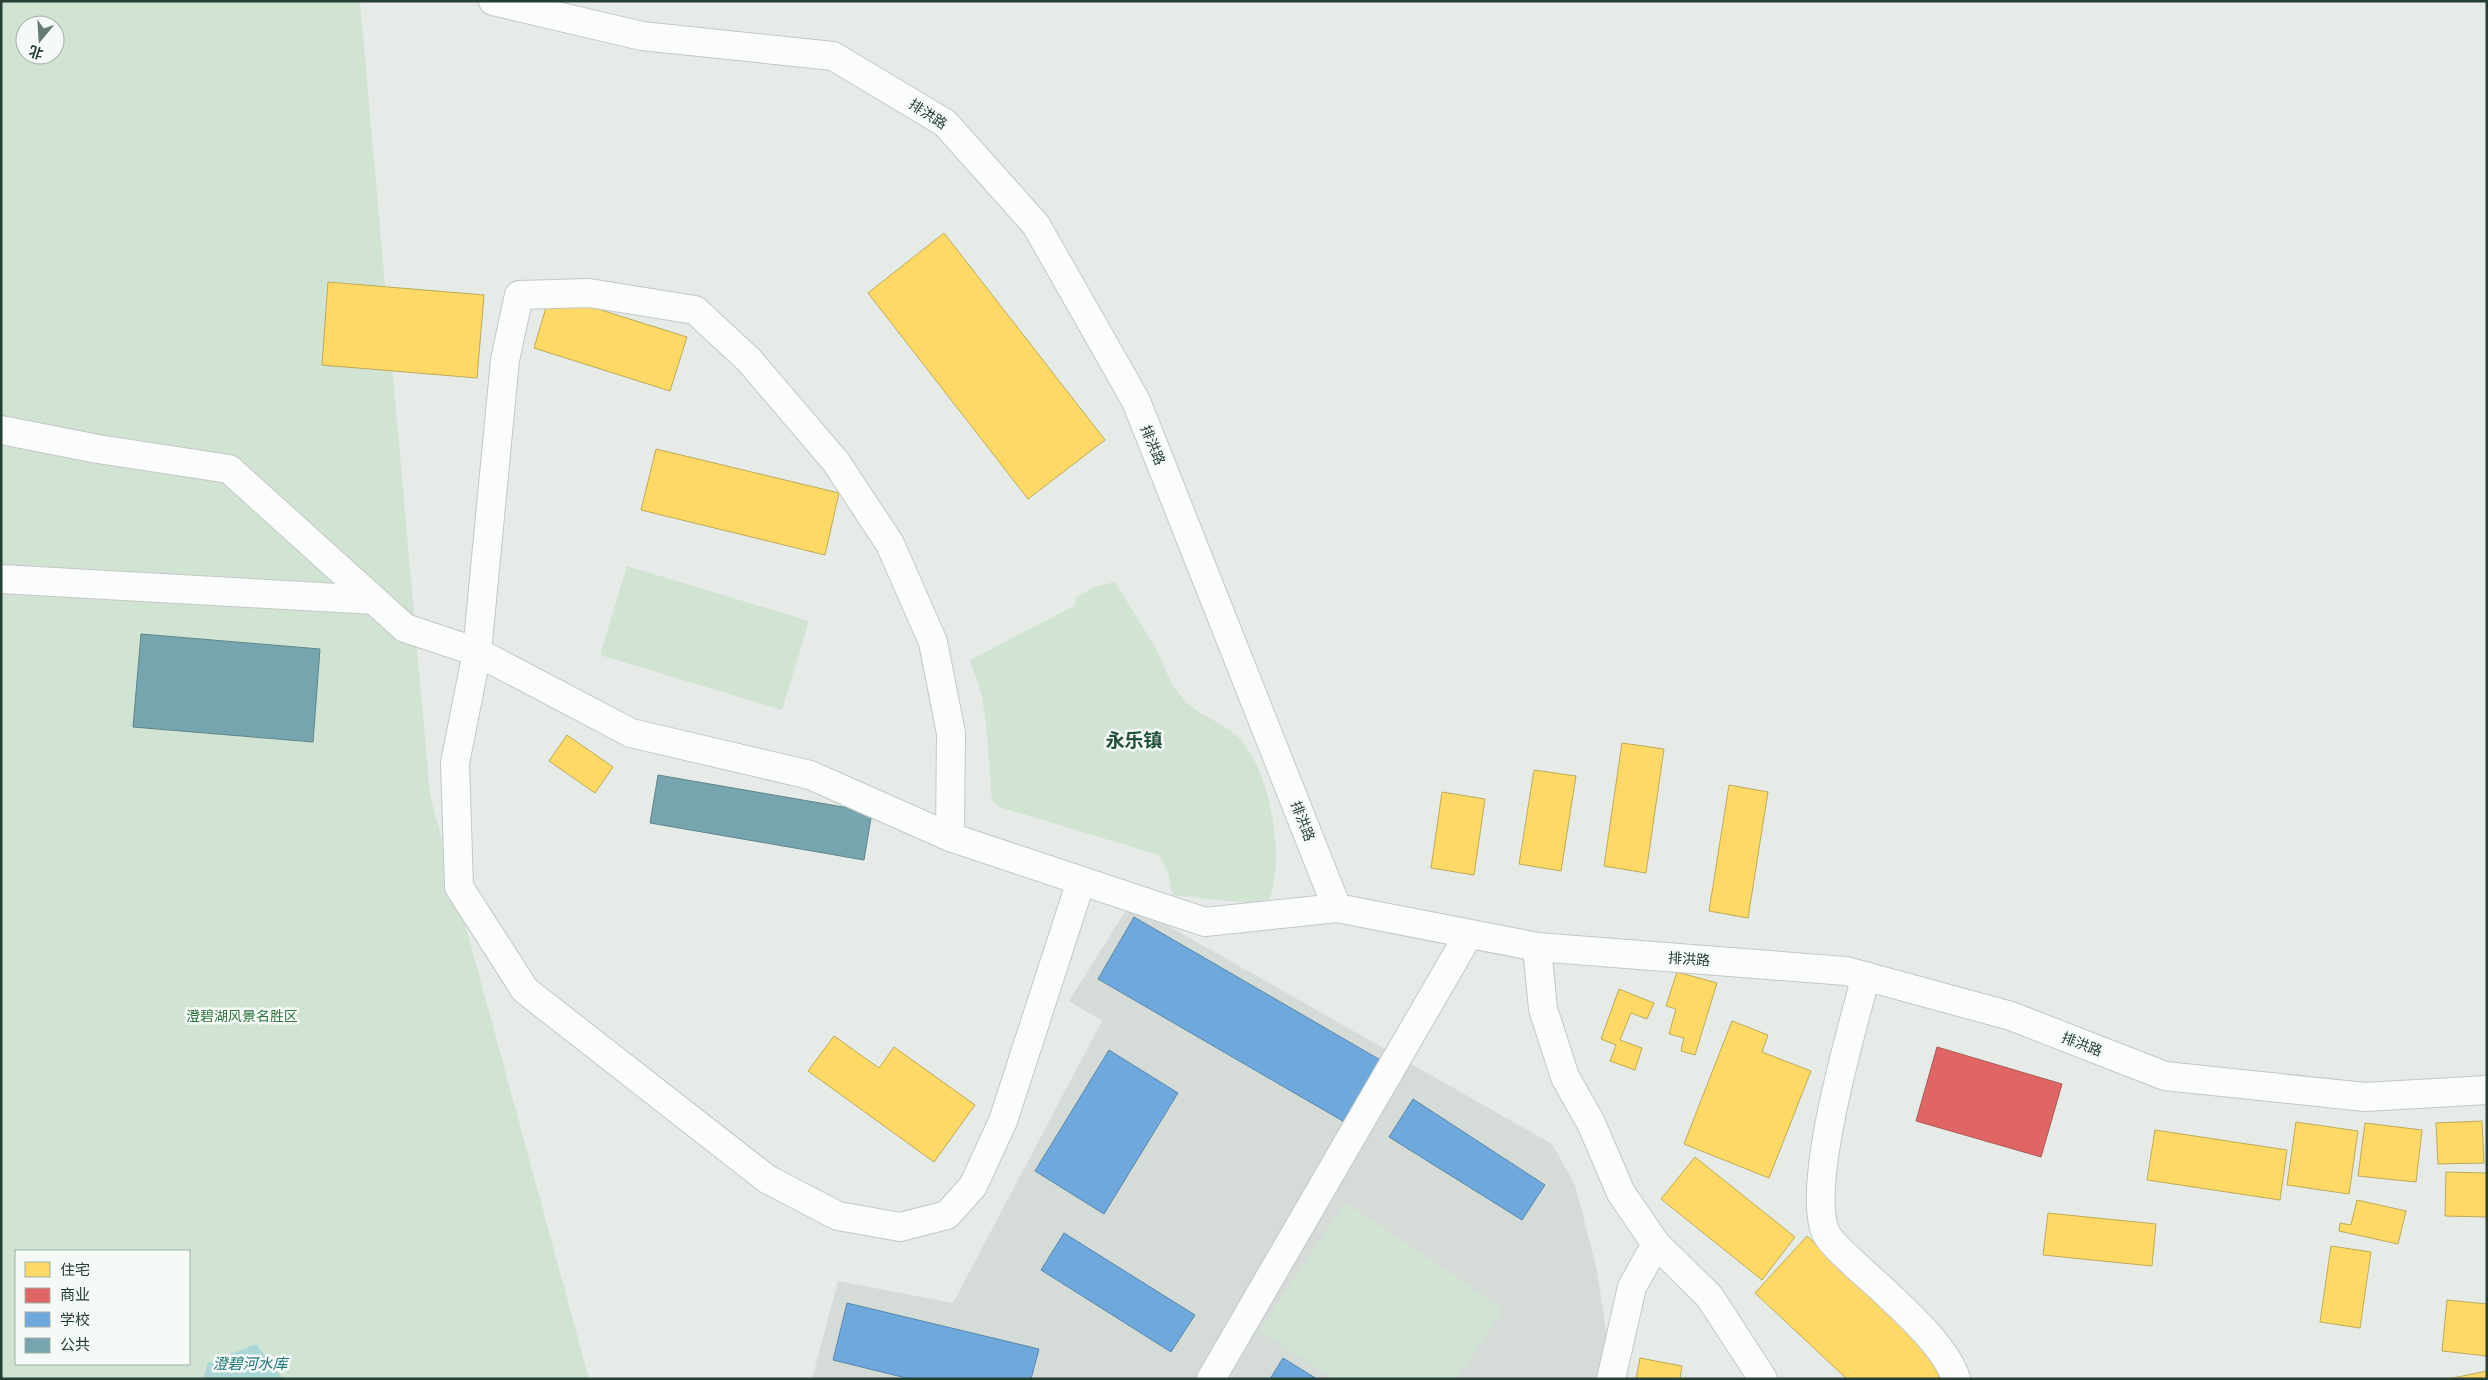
<svg xmlns="http://www.w3.org/2000/svg" width="2488" height="1380" viewBox="0 0 2488 1380" font-family="Montserrat,'Noto Sans SC',sans-serif">
<style>
.built{fill:#d5dcd8}
.green{fill:#d1e3d3;fill-rule:evenodd}
.water{fill:#aad7d6}
.homes{fill:#ffd966;stroke:#bdaa57}
.shops{fill:#e06666;stroke:#a85a57}
.schools{fill:#6fa8dc;stroke:#5888a9}
.public{fill:#76a5af;stroke:#5d868a}
.lines{fill:none;stroke-linecap:round;stroke-linejoin:round}
.minor-casing{stroke:#c3c8c5;stroke-width:30}
.minor{stroke:#fbfcfc;stroke-width:28}
.labels{text-anchor:middle;dominant-baseline:central;stroke-width:5;stroke-linejoin:round;paint-order:stroke}
.street-label{font-size:14px;fill:#243e33;stroke:#f5faf7}
.park-label{font-size:14px;fill:#307340;stroke:#f5faf7}
.water-label{font-size:15px;font-style:italic;fill:#217678;stroke:#f5faf7}
.district-label{font-size:19px;font-weight:bold;fill:#21503d;stroke:#f5faf7}
</style>
<rect width="100%" height="100%" fill="#e6ebe8"/>
<polygon class="built" points="1130,904 1552,1144 1575,1185 1597,1270 1613,1379 812,1379 838,1281 953,1303 1102,1021 1069,1001"/>
<g class="green">
<path d="M1,1H360L430,795L589,1379H1ZM25,25H55V55H25ZM16,1251H189V1364H16Z"/>
<polygon points="627,566 809,621 782,710 600,655"/>
<path d="M1115,582C1128,604 1142,625 1155,647C1163,661 1167,678 1177,691C1195,717 1221,719 1240,739C1271,772 1287,865 1267,905L1172,895L1168,872L1159,855L999,807L992,801L986,722L981,692L970,660L1074,606L1076,598L1094,587Z"/>
<polygon points="1345,1203 1503,1309 1456,1379 1333,1379 1260,1330"/>
</g>
<polygon class="water" points="256,1344 283,1379 203,1379 208,1363"/>
<g class="homes">
<polygon points="944,233 1105,440 1028,499 868,293"/>
<polygon points="328,282 484,295 477,378 322,365"/>
<polygon points="550,294 687,337 670,391 534,348"/>
<polygon points="656,449 839,493 825,555 641,510"/>
<polygon points="567,735 613,767 595,793 549,761"/>
<polygon points="1622,743 1664,749 1646,873 1604,866"/>
<polygon points="1534,770 1576,776 1561,871 1519,864"/>
<polygon points="1729,785 1768,792 1748,918 1709,911"/>
<polygon points="1442,792 1485,799 1474,875 1431,868"/>
<polygon points="1677,972 1717,983 1695,1055 1681,1051 1684,1038 1669,1034 1676,1009 1666,1006"/>
<polygon points="1619,989 1654,1003 1647,1019 1631,1013 1620,1040 1642,1048 1635,1070 1610,1061 1616,1045 1601,1039"/>
<polygon points="1732,1021 1768,1035 1762,1052 1811,1071 1769,1178 1684,1144"/>
<polygon points="834,1036 879,1068 894,1047 975,1105 934,1162 808,1071"/>
<polygon points="2482,1121 2484,1163 2438,1164 2436,1123"/>
<polygon points="2296,1122 2358,1131 2349,1194 2287,1185"/>
<polygon points="2365,1123 2422,1130 2416,1182 2358,1176"/>
<polygon points="2155,1130 2287,1150 2280,1200 2147,1180"/>
<polygon points="1695,1157 1795,1237 1762,1280 1661,1199"/>
<polygon points="2446,1172 2487,1173 2487,1217 2445,1216"/>
<polygon points="2357,1200 2406,1211 2398,1244 2339,1231 2340,1223 2351,1225"/>
<polygon points="2048,1213 2156,1224 2152,1266 2043,1255"/>
<polygon points="1807,1236 1948,1367 1937,1379 1847,1379 1755,1293"/>
<polygon points="2331,1246 2371,1252 2360,1328 2320,1322"/>
<polygon points="2447,1300 2487,1304 2487,1356 2442,1351"/>
<polygon points="1640,1358 1682,1366 1680,1379 1636,1379"/>
<polygon points="2487,1371 2487,1379 2448,1379"/>
</g>
<polygon class="shops" points="1937,1047 2062,1084 2041,1157 1916,1121"/>
<g class="schools">
<polygon points="1134,917 1389,1065 1353,1127 1098,979"/>
<polygon points="1109,1050 1178,1093 1104,1214 1035,1171"/>
<polygon points="1413,1099 1545,1185 1522,1220 1389,1137"/>
<polygon points="1064,1233 1195,1315 1171,1352 1041,1270"/>
<polygon points="847,1303 1039,1349 1031,1379 910,1379 833,1360"/>
<polygon points="1283,1358 1317,1379 1270,1379"/>
</g>
<g class="public">
<polygon points="141,634 320,649 313,742 133,727"/>
<polygon points="658,775 872,812 864,860 650,823"/>
</g>
<g class="lines">
<g class="minor-casing">
<g id="minor">
<polyline points="493,1 642,36 833,56 945,123 1036,225 1136,401 1337,908 1537,947 1846,971 2011,1016 2165,1076 2365,1097 2487,1090"/>
<polyline points="1,430 98,449 229,469 405,628 477,652 631,733 810,775 950,837 1205,922 1337,908"/>
<polyline points="1,579 374,600"/>
<polyline points="950,837 951,733 933,642 890,544 836,462 749,360 695,310 589,293 519,295 505,360 477,652 455,763 459,887 525,990 767,1179 838,1216 900,1227 947,1215 973,1186 1003,1121 1081,881"/>
<polyline points="1537,947 1543,1009 1565,1077 1591,1123 1621,1193 1656,1244 1709,1296 1763,1379"/>
<path d="M1866,976C1852,1029 1805,1187 1826,1233C1831,1245 1870,1278 1882,1289C1905,1311 1947,1348 1956,1379"/>
<polyline points="1211,1379 1469,934"/>
<polyline points="1611,1379 1632,1287 1656,1244"/>
</g>
</g>
<use href="#minor" class="minor"/>
</g>
<g class="labels">
<g class="street-label">
<text transform="translate(928 114) rotate(33)">排洪路</text>
<text transform="translate(1153 445) rotate(68)">排洪路</text>
<text transform="translate(1303 821) rotate(69)">排洪路</text>
<text transform="translate(1689 959) rotate(4)">排洪路</text>
<text transform="translate(2082 1044) rotate(21)">排洪路</text>
</g>
<g class="park-label">
<text x="242" y="1016">澄碧湖风景名胜区</text>
</g>
<g class="water-label">
<text x="250" y="1363">澄碧河水库</text>
</g>
<g class="district-label">
<text x="1134" y="740">永乐镇</text>
</g>
</g>
<rect width="2488" height="1380" fill="none" stroke="#243e33" stroke-width="5"/>
<rect x="15" y="1250" width="175" height="115" fill="#f5faf7" stroke="#a1afa9"/>
<rect x="25" y="1262" width="25" height="15" fill="#ffd966" stroke="#a1afa9"/>
<text x="60" y="1275" font-size="15" fill="#243e33">住宅</text>
<rect x="25" y="1288" width="25" height="15" fill="#e06666" stroke="#a1afa9"/>
<text x="60" y="1300" font-size="15" fill="#243e33">商业</text>
<rect x="25" y="1312" width="25" height="15" fill="#6fa8dc" stroke="#a1afa9"/>
<text x="60" y="1325" font-size="15" fill="#243e33">学校</text>
<rect x="25" y="1338" width="25" height="15" fill="#76a5af" stroke="#a1afa9"/>
<text x="60" y="1350" font-size="15" fill="#243e33">公共</text>
<g transform="translate(40 40) rotate(198)"><circle r="24" fill="#f5faf7" stroke="#a1afa9"/>
<path d="M0-4L9 19L0 12L-9 19Z" fill="#687b72"/>
<text y="-8" font-size="14" font-weight="bold" text-anchor="middle" fill="#243e33">北</text>
</g>
</svg>
